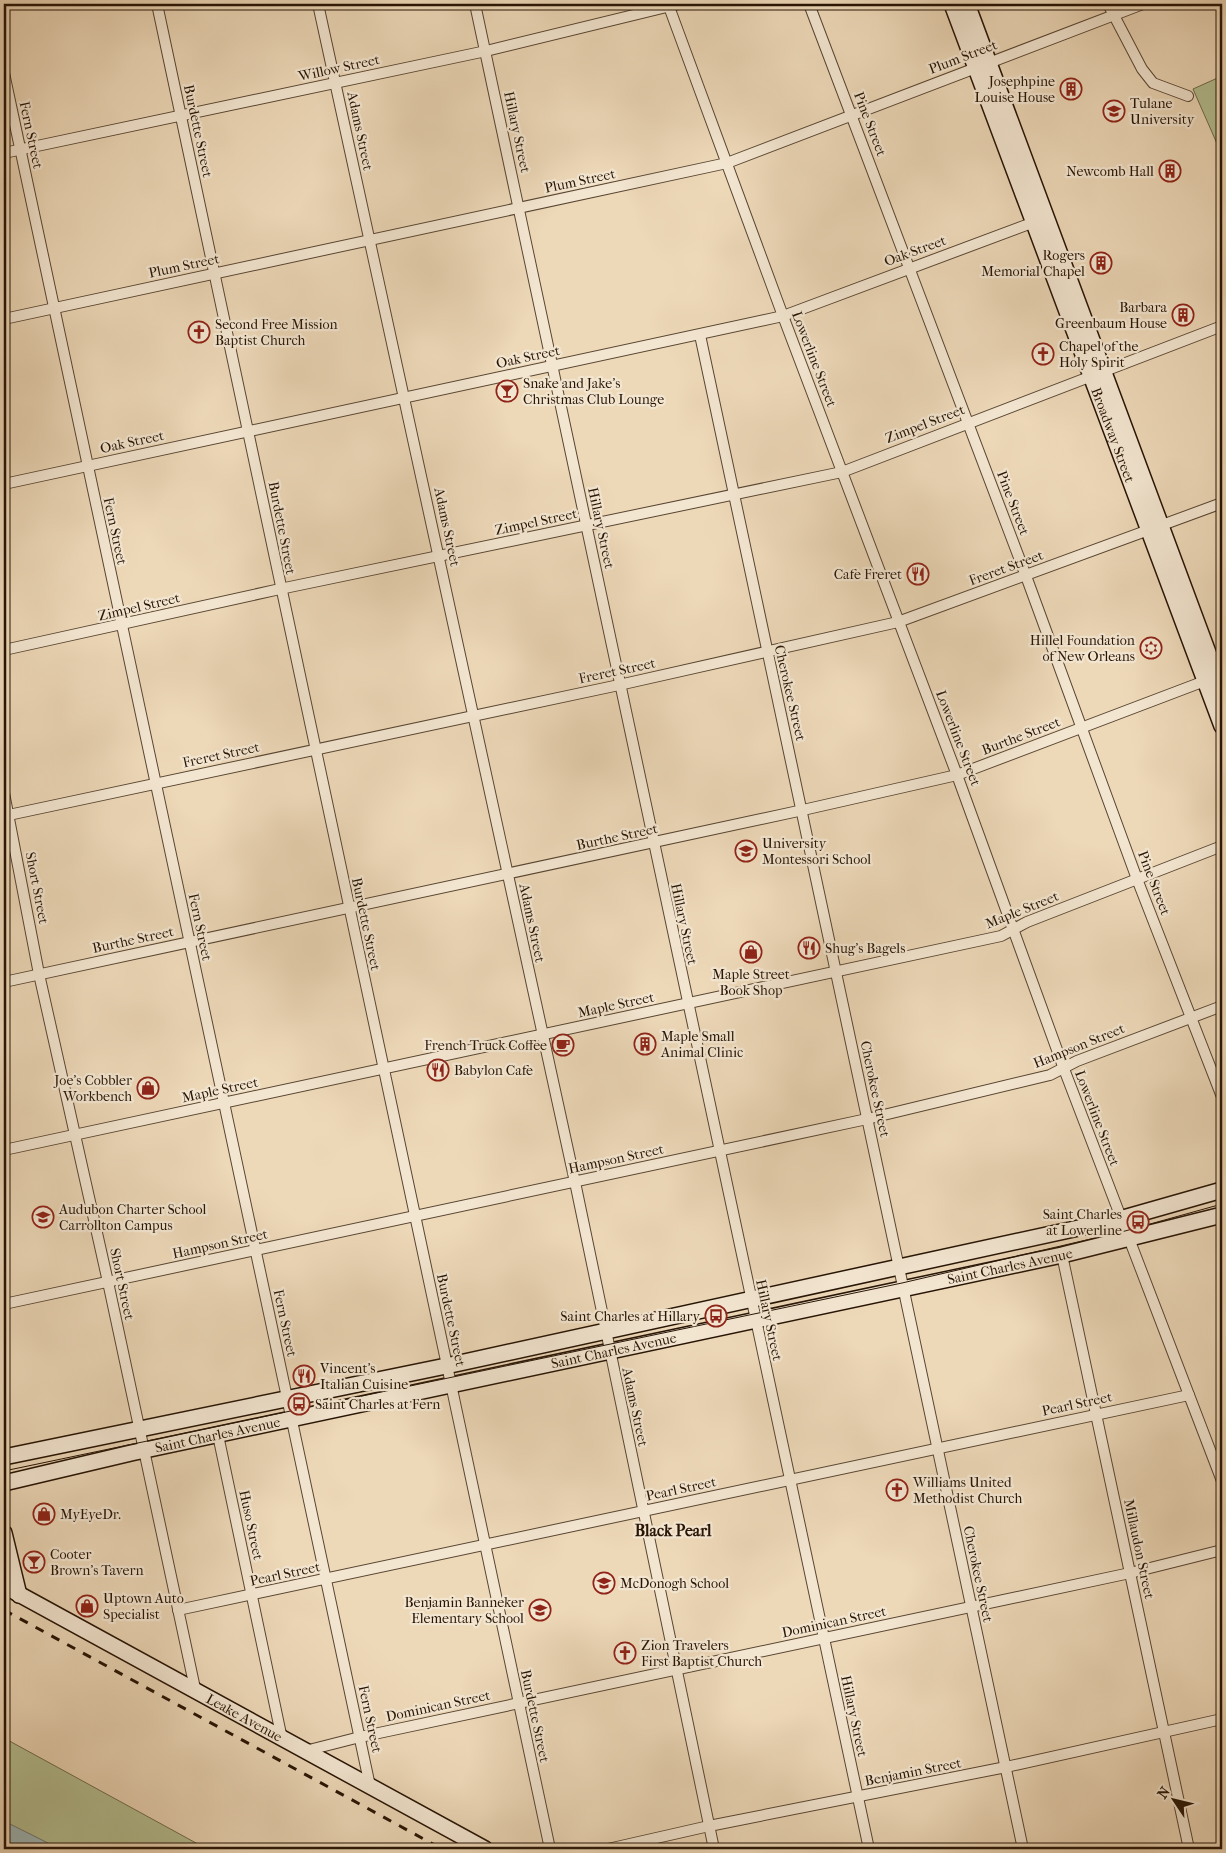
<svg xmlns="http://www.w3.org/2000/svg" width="1226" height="1853" viewBox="0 0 1226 1853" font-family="'IM FELL French Canon',serif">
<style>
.green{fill:#b4bf92;stroke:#6e6a4c}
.water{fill:#9db8b9;stroke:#6e7671}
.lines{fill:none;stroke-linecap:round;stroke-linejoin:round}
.street-casing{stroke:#584532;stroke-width:12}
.secondary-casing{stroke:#271405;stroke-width:18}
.street{stroke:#f3e6d1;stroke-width:10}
.secondary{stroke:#f3e6d1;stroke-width:15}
.tram{stroke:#271405;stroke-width:1}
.rail{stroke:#271405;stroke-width:3;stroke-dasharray:9 9;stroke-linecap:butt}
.labels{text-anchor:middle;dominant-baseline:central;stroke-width:4.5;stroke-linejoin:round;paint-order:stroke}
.street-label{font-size:14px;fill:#271405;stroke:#f3e6d1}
.poi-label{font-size:14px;fill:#271405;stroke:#f3e6d1;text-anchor:start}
.quarter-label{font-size:16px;font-weight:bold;fill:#271405;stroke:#f3e6d1}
</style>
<rect width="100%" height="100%" fill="#edd8b8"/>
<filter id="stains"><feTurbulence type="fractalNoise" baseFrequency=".004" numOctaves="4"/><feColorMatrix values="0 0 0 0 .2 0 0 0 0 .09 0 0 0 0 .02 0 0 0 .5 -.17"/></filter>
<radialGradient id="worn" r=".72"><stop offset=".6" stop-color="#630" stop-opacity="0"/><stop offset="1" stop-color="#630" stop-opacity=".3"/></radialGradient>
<g class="green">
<polygon points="1222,76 1222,155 1193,89"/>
<polygon points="4,1738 207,1849 49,1849 4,1823"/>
</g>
<polygon class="water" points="4,1821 52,1845 57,1849 4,1849"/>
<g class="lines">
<g class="street-casing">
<g id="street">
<polyline points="157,4 550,1849"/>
<polyline points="318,4 575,1182 714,1849"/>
<polyline points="475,4 869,1849"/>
<polyline points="668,4 783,316 957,775 1064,1069 1222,1481"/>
<polyline points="809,4 1026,576 1137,879 1222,1097"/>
<polyline points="1108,4 1142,69 1153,83 1188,96"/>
<polyline points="4,73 370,1786"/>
<polyline points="4,153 486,51 679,4"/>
<polyline points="4,319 727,163 1143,4"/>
<polyline points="700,335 1023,1849"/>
<polyline points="4,484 783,316 1037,221"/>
<polyline points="4,650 280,589 842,472 1222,326"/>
<polyline points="4,793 39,974 108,1282 196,1693"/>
<polyline points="4,816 619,685 898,622 1222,503"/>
<polyline points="4,982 803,810 957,775 1210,679"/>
<polyline points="4,1150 1001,936 1027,922 1222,846"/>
<polyline points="1062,1255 1189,1849"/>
<polyline points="4,1304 867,1119 1050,1075 1077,1061 1222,1006"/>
<polyline points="218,1435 282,1739"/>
<polyline points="178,1610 1189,1395"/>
<polyline points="305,1751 360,1737 1130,1573 1222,1550"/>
<polyline points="608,1849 709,1826 1006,1767 1222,1719"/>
</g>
</g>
<g class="secondary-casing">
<g id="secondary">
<path id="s1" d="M952,4L1222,726"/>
<polyline points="967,4 1222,690"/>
<polyline points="4,1457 446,1366 899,1267 1120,1219 1222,1190"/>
<path id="s2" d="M4,1483L131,1453L1062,1255L1222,1215"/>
<polyline points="4,1533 19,1595"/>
<path id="s3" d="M4,1586L485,1849"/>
</g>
</g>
<use href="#street" class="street"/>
<use href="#secondary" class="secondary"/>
<polyline class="tram" points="4,1471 902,1283 1125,1231 1222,1204"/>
<polyline class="rail" points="4,1610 442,1849"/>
</g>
<defs>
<g id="building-ring" transform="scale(1.125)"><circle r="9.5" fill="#f3e6d1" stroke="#8f2418" stroke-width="1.5"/><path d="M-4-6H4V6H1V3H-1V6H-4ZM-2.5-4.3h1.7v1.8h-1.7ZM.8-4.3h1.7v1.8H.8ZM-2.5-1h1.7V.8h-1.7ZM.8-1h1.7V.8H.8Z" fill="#8f2418"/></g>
<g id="university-ring" transform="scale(1.125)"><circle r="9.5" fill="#f3e6d1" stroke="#8f2418" stroke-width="1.5"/><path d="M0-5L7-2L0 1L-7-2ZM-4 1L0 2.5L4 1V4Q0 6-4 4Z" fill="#8f2418"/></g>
<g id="church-ring" transform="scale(1.125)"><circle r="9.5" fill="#f3e6d1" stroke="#8f2418" stroke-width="1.5"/><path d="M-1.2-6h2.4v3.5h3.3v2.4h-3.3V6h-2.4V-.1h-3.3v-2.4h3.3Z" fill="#8f2418"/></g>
<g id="bar-ring" transform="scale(1.125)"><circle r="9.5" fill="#f3e6d1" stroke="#8f2418" stroke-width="1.5"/><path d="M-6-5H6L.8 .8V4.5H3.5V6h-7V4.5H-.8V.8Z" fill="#8f2418"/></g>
<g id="restaurant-ring" transform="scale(1.125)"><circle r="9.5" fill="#f3e6d1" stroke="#8f2418" stroke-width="1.5"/><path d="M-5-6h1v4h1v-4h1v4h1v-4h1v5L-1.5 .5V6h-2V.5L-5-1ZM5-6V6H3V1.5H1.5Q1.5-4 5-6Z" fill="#8f2418"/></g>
<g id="synagogue-ring" transform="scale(1.125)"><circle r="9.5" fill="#f3e6d1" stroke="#8f2418" stroke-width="1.5"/><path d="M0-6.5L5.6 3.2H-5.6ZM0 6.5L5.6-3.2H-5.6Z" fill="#8f2418"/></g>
<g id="school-ring" transform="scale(1.125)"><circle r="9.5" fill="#f3e6d1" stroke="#8f2418" stroke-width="1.5"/><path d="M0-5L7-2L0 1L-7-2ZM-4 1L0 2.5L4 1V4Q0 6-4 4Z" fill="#8f2418"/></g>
<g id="shop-ring" transform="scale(1.125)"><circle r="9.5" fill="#f3e6d1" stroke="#8f2418" stroke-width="1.5"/><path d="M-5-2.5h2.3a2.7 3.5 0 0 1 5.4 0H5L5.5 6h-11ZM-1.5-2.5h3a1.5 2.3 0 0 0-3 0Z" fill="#8f2418"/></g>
<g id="cafe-ring" transform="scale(1.125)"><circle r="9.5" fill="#f3e6d1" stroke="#8f2418" stroke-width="1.5"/><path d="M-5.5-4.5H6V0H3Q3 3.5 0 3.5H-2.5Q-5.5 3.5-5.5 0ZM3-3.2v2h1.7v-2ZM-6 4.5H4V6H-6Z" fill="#8f2418"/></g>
<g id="bus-ring" transform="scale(1.125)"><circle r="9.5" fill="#f3e6d1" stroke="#8f2418" stroke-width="1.5"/><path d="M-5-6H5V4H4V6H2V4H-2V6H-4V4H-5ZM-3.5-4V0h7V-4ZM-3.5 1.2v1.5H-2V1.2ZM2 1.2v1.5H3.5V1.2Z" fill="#8f2418"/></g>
</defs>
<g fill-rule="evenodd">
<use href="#building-ring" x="1071" y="89"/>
<use href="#university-ring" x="1114" y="111"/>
<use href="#building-ring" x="1170" y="171"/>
<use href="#building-ring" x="1101" y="263"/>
<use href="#building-ring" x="1183" y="315"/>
<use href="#church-ring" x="199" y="332"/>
<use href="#church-ring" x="1043" y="354"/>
<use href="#bar-ring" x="507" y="391"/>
<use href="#restaurant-ring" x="918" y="574"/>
<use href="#synagogue-ring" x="1151" y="648"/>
<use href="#school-ring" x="746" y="851"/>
<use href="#restaurant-ring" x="809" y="948"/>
<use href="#shop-ring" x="751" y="952"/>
<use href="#building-ring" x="645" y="1044"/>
<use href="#cafe-ring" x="563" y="1045"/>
<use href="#restaurant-ring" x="438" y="1070"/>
<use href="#shop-ring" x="148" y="1088"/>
<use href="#school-ring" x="43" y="1217"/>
<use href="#bus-ring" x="1138" y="1222"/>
<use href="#bus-ring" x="716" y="1316"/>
<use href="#restaurant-ring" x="304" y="1376"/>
<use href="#bus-ring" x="299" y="1404"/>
<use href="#church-ring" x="897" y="1490"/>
<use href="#shop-ring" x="44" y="1514"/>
<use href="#bar-ring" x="34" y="1562"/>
<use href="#school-ring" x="604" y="1583"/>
<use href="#shop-ring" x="87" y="1606"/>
<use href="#school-ring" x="540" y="1610"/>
<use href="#church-ring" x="625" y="1653"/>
</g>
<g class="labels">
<g class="street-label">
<text transform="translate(963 57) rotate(-21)">Plum Street</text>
<text transform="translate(339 68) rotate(-12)">Willow Street</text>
<text transform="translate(870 124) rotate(69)">Pine Street</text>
<text transform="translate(198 131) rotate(78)">Burdette Street</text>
<text transform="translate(360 131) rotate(78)">Adams Street</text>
<text transform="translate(517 132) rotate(78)">Hillary Street</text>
<text transform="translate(31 135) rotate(78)">Fern Street</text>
<text transform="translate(580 181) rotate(-12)">Plum Street</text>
<text transform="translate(915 251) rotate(-20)">Oak Street</text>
<text transform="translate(184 266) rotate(-12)">Plum Street</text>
<text transform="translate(528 357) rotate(-12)">Oak Street</text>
<text transform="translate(814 359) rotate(69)">Lowerline Street</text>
<text transform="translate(925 424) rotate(-21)">Zimpel Street</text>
<text stroke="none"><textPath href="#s1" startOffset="460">Broadway Street</textPath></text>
<text transform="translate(132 442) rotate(-12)">Oak Street</text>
<text transform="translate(1013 503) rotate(69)">Pine Street</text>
<text transform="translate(536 522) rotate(-12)">Zimpel Street</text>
<text transform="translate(447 527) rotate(78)">Adams Street</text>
<text transform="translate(282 528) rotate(79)">Burdette Street</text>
<text transform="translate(601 528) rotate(78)">Hillary Street</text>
<text transform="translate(115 531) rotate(78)">Fern Street</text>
<text transform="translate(1006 568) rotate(-20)">Freret Street</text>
<text transform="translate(139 607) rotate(-13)">Zimpel Street</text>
<text transform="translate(617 671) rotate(-12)">Freret Street</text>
<text transform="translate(790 693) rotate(77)">Cherokee Street</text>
<text transform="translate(1021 736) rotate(-21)">Burthe Street</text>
<text transform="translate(958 738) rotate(69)">Lowerline Street</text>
<text transform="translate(221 755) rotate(-12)">Freret Street</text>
<text transform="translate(617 837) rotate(-12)">Burthe Street</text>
<text transform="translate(1154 883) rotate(69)">Pine Street</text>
<text transform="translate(37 888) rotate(79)">Short Street</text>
<text transform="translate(1022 910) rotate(-22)">Maple Street</text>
<text transform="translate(532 923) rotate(78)">Adams Street</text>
<text transform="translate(366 924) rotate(78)">Burdette Street</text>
<text transform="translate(684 924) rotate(78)">Hillary Street</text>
<text transform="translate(200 927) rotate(78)">Fern Street</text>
<text transform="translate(133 940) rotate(-12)">Burthe Street</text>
<text transform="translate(616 1005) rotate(-12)">Maple Street</text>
<text transform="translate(1079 1046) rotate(-22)">Hampson Street</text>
<text transform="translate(875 1089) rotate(78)">Cherokee Street</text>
<text transform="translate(220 1090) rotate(-12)">Maple Street</text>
<text transform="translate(1097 1118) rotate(69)">Lowerline Street</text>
<text transform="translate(616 1159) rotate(-12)">Hampson Street</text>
<text transform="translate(220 1244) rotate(-12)">Hampson Street</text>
<text stroke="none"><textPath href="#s2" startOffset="1029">Saint Charles Avenue</textPath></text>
<text transform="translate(122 1284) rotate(78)">Short Street</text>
<text transform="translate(451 1320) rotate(78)">Burdette Street</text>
<text transform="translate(769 1320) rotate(78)">Hillary Street</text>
<text transform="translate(285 1323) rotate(78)">Fern Street</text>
<text stroke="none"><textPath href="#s2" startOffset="624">Saint Charles Avenue</textPath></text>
<text transform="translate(1077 1404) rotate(-12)">Pearl Street</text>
<text transform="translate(635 1407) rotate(78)">Adams Street</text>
<text stroke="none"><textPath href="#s2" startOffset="219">Saint Charles Avenue</textPath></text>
<text transform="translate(681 1489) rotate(-12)">Pearl Street</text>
<text transform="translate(251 1525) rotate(78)">Huso Street</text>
<text transform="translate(1139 1549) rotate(78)">Millaudon Street</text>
<text transform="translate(285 1574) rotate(-12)">Pearl Street</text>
<text transform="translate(978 1574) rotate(78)">Cherokee Street</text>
<text transform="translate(834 1622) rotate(-12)">Dominican Street</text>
<text transform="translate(438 1706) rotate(-12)">Dominican Street</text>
<text transform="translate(535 1716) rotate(78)">Burdette Street</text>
<text transform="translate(854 1716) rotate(78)">Hillary Street</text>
<text stroke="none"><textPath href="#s3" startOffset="274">Leake Avenue</textPath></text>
<text transform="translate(370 1719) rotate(78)">Fern Street</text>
<text transform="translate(913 1772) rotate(-11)">Benjamin Street</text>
</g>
<g class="poi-label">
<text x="1055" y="81" text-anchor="end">Josephpine<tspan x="1055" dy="16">Louise House</tspan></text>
<text x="1130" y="103">Tulane<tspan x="1130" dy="16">University</tspan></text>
<text x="1154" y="171" text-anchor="end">Newcomb Hall</text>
<text x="1085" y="255" text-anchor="end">Rogers<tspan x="1085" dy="16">Memorial Chapel</tspan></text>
<text x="1167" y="307" text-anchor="end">Barbara<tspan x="1167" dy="16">Greenbaum House</tspan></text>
<text x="215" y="324">Second Free Mission<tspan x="215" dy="16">Baptist Church</tspan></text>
<text x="1059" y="346">Chapel of the<tspan x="1059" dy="16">Holy Spirit</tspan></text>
<text x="523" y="383">Snake and Jake's<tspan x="523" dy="16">Christmas Club Lounge</tspan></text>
<text x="902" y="574" text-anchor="end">Cafe Freret</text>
<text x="1135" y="640" text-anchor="end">Hillel Foundation<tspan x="1135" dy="16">of New Orleans</tspan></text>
<text x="762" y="843">University<tspan x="762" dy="16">Montessori School</tspan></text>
<text x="825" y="948">Shug's Bagels</text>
<text x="751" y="974" text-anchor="middle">Maple Street<tspan x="751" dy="16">Book Shop</tspan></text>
<text x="661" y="1036">Maple Small<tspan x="661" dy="16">Animal Clinic</tspan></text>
<text x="547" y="1045" text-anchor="end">French Truck Coffee</text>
<text x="454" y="1070">Babylon Cafe</text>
<text x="132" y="1080" text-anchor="end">Joe's Cobbler<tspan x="132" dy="16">Workbench</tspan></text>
<text x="59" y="1209">Audubon Charter School<tspan x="59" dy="16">Carrollton Campus</tspan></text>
<text x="1122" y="1214" text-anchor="end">Saint Charles<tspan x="1122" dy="16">at Lowerline</tspan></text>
<text x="700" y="1316" text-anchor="end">Saint Charles at Hillary</text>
<text x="320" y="1368">Vincent's<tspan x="320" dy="16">Italian Cuisine</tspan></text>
<text x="315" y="1404">Saint Charles at Fern</text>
<text x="913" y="1482">Williams United<tspan x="913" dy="16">Methodist Church</tspan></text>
<text x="60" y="1514">MyEyeDr.</text>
<text x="50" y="1554">Cooter<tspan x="50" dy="16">Brown's Tavern</tspan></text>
<text x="620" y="1583">McDonogh School</text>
<text x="103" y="1598">Uptown Auto<tspan x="103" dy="16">Specialist</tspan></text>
<text x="524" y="1602" text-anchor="end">Benjamin Banneker<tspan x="524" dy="16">Elementary School</tspan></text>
<text x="641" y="1645">Zion Travelers<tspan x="641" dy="16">First Baptist Church</tspan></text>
</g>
<g class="quarter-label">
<text x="673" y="1530">Black Pearl</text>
</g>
</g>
<rect width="1226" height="1853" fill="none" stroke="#edd8b8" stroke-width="20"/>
<rect x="5" y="5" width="1216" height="1843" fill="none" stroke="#271405" stroke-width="2.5"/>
<rect x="10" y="10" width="1206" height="1833" fill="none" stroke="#271405"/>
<g transform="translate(1174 1800) rotate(305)" stroke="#f3e6d1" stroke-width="4" paint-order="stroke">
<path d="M0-4L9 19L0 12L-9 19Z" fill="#271405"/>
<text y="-8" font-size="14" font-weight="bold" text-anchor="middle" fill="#271405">N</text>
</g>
<rect width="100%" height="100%" filter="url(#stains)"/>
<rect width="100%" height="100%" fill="url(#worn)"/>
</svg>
